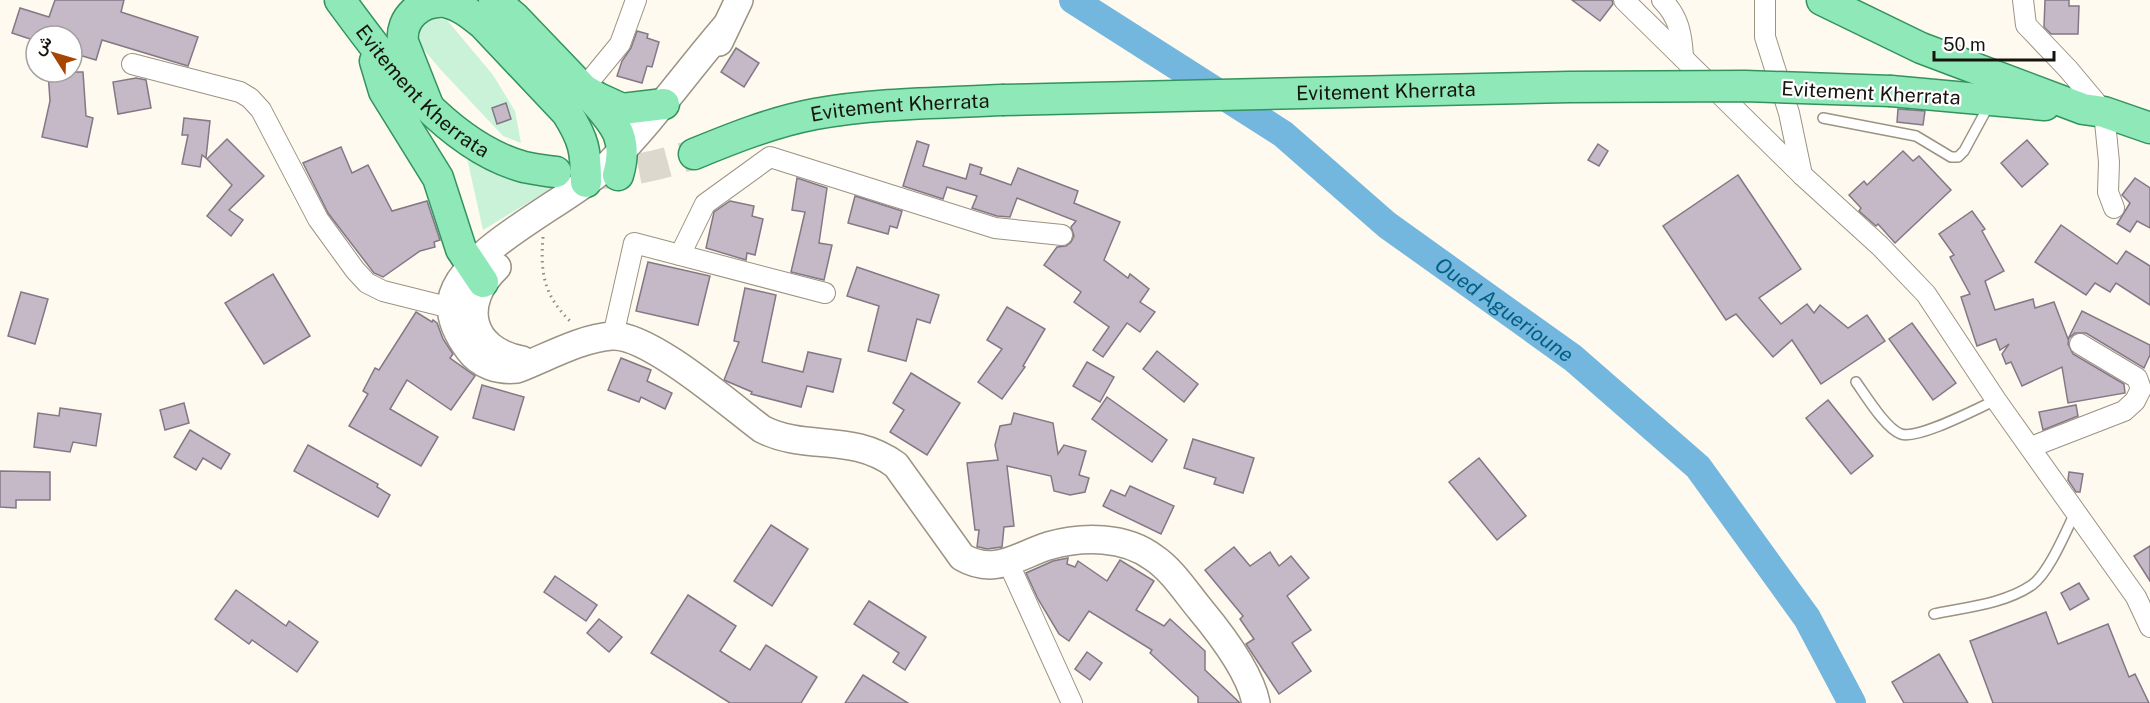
<svg xmlns="http://www.w3.org/2000/svg" width="2150" height="703" viewBox="0 0 2150 703" font-family="'Public Sans',Vazirmatn,sans-serif">
<style>
.green{fill:#c9f2d9}
.lines{fill:none;stroke-linecap:round;stroke-linejoin:round}
.river{stroke:#73b7de;stroke-width:28}
.building{fill:#c5b8c7;stroke:#837885;stroke-width:1.5}
.primary-tunnel{stroke:#dcd8cd;stroke-width:30;stroke-dasharray:30 15;stroke-linecap:butt}
.lane-casing{stroke:#9b9383;stroke-width:12}
.street-casing{stroke:#9b9383;stroke-width:22}
.secondary-casing{stroke:#9b9383;stroke-width:30}
.primary-casing{stroke:#33935d;stroke-width:33}
.path{stroke:#908c83;stroke-width:3;stroke-dasharray:1.5 4.5;stroke-linecap:butt}
.lane{stroke:#fff;stroke-width:9}
.street{stroke:#fff;stroke-width:20}
.secondary{stroke:#fff;stroke-width:27}
.primary{stroke:#8ee8b8;stroke-width:30}
.primary-bridge-casing{stroke:#33935d;stroke-width:33;stroke-linecap:butt}
.primary-bridge{stroke:#8ee8b8;stroke-width:30}
.labels{text-anchor:middle;dominant-baseline:central;stroke-width:4.5;stroke-linejoin:round;paint-order:stroke}
.street-label{font-size:20px;fill:#17140e;stroke:#fff}
.water-label{font-size:21px;font-style:italic;fill:#055f84;stroke:#fff}
</style>
<rect width="100%" height="100%" fill="#fffaef"/>
<g class="green">
<polygon points="432,18 447,20 493,75 515,111 521,143 503,136 441,70 413,37"/>
<polygon points="465,149 562,182 483,230"/>
</g>
<g class="lines">
<path class="river" id="s1" d="M1073,0L1283,134L1387,225L1573,358L1698,467L1807,618L1852,703"/>
</g>
<g class="building">
<polygon points="55,0 124,0 121,12 198,37 188,66 102,40 96,60 72,53 72,36 36,36 36,41 12,33 20,8 49,17"/>
<polygon points="1572,0 1612,0 1613,4 1600,21"/>
<polygon points="2045,0 2069,0 2069,6 2079,6 2078,34 2051,34 2044,27"/>
<polygon points="637,31 648,34 647,38 659,42 652,67 647,66 642,83 617,76 622,61 631,48"/>
<polygon points="736,48 759,63 744,87 721,72"/>
<polygon points="48,72 83,72 86,116 93,118 87,147 42,137 50,101"/>
<polygon points="136,78 146,80 151,108 118,114 113,82"/>
<polygon points="506,103 511,119 497,124 492,108"/>
<polygon points="1898,109 1925,111 1923,125 1897,122"/>
<polygon points="184,118 210,121 206,158 202,155 200,167 182,164 188,135 182,135"/>
<polygon points="227,139 264,176 229,210 243,220 231,236 207,216 232,185 207,159"/>
<polygon points="2027,140 2048,164 2022,187 2001,163"/>
<polygon points="917,141 929,145 923,166 966,179 970,164 982,168 980,174 1011,185 1018,168 1078,191 1074,203 1120,222 1104,260 1128,278 1130,274 1149,289 1140,302 1155,312 1140,332 1127,323 1103,357 1093,350 1109,327 1074,302 1081,292 1044,265 1057,247 1066,246 1071,242 1074,236 1071,227 1076,221 1017,198 1010,217 997,216 972,208 977,196 947,187 943,199 903,186"/>
<polygon points="1598,144 1608,151 1599,166 1588,160"/>
<polygon points="341,147 352,173 368,165 392,211 427,201 440,240 434,242 435,247 420,251 383,277 374,273 328,213 303,163"/>
<polygon points="1903,151 1913,161 1919,156 1951,190 1895,243 1878,224 1876,226 1859,211 1861,208 1849,195 1864,181 1867,185"/>
<polygon points="1738,175 1801,269 1759,298 1781,324 1807,304 1814,313 1820,305 1848,328 1867,315 1885,341 1821,384 1792,340 1773,357 1736,314 1726,320 1663,226"/>
<polygon points="797,178 827,188 819,243 832,245 824,280 791,272 805,212 792,210"/>
<polygon points="2135,178 2150,188 2150,228 2137,221 2130,232 2117,224 2130,203 2122,195"/>
<polygon points="855,196 902,211 897,228 890,226 888,234 848,223"/>
<polygon points="730,201 754,206 752,216 763,219 755,255 747,253 746,260 706,248 714,212"/>
<polygon points="1972,211 1985,229 1982,231 2004,271 1985,281 1995,310 2033,299 2035,308 2054,302 2068,339 2082,311 2150,345 2150,355 2144,368 2086,333 2075,333 2069,338 2068,344 2073,354 2124,384 2125,393 2068,403 2062,367 2022,386 2011,362 2006,364 2002,354 2009,344 2000,350 1996,339 1977,346 1961,297 1970,294 1950,257 1954,255 1939,234"/>
<polygon points="2061,225 2117,264 2126,251 2150,266 2150,305 2116,283 2110,292 2095,283 2086,295 2035,262"/>
<polygon points="648,262 710,276 698,325 636,311"/>
<polygon points="857,267 939,295 930,323 917,319 906,361 868,351 879,306 847,296"/>
<polygon points="273,274 310,336 264,364 225,303"/>
<polygon points="745,288 776,295 762,362 803,372 808,352 841,359 833,392 807,386 801,407 751,394 752,392 724,380 739,342 734,341"/>
<polygon points="21,292 48,299 35,344 8,336"/>
<polygon points="1007,307 1045,329 1023,366 1025,367 1002,399 978,382 1002,349 987,340"/>
<polygon points="416,312 432,322 433,320 437,323 443,339 453,354 450,358 475,376 451,410 407,380 390,409 438,437 421,466 349,426 368,394 363,391 375,368 379,370"/>
<polygon points="1912,323 1956,383 1933,400 1889,339"/>
<polygon points="1157,351 1198,384 1184,402 1143,369"/>
<polygon points="621,358 651,370 647,381 672,393 665,409 641,397 639,402 608,390"/>
<polygon points="1087,362 1114,377 1100,402 1073,386"/>
<polygon points="911,373 960,403 927,455 890,432 904,410 893,403"/>
<polygon points="482,385 524,397 514,430 473,418"/>
<polygon points="1107,397 1167,440 1152,462 1092,419"/>
<polygon points="1828,400 1873,456 1851,474 1806,418"/>
<polygon points="184,403 189,423 165,430 160,410"/>
<polygon points="2076,405 2078,416 2043,430 2039,412"/>
<polygon points="60,408 101,414 96,446 73,442 70,452 34,447 38,413 59,416"/>
<polygon points="1014,413 1053,423 1058,454 1064,445 1086,451 1079,475 1089,478 1085,492 1070,495 1054,491 1051,476 1007,466 1014,526 1004,527 1002,547 987,549 979,547 977,547 979,530 975,530 967,463 998,460 995,445 1000,426 1011,424"/>
<polygon points="190,430 230,454 221,469 203,458 196,470 174,457"/>
<polygon points="1193,439 1254,458 1243,493 1214,484 1216,478 1184,468"/>
<polygon points="308,445 378,484 377,487 390,495 378,517 294,471"/>
<polygon points="1479,458 1526,516 1497,540 1449,482"/>
<polygon points="0,471 50,472 50,500 16,500 16,508 0,507"/>
<polygon points="2069,472 2083,474 2080,492 2076,492 2068,480"/>
<polygon points="1130,486 1174,506 1161,534 1103,506 1111,490 1125,496"/>
<polygon points="771,525 808,549 772,606 734,581"/>
<polygon points="2150,546 2150,581 2134,556"/>
<polygon points="1234,547 1250,566 1270,552 1279,566 1291,556 1309,578 1287,596 1311,630 1292,643 1311,671 1279,694 1246,644 1254,639 1240,619 1243,616 1205,570"/>
<polygon points="1068,558 1067,564 1075,567 1078,561 1107,581 1120,560 1154,581 1136,610 1164,626 1170,619 1205,651 1205,670 1240,703 1198,703 1198,697 1150,653 1152,650 1089,611 1069,641 1059,634 1038,599 1026,573 1053,561"/>
<polygon points="555,576 597,605 586,621 544,592"/>
<polygon points="2079,583 2089,599 2070,610 2061,593"/>
<polygon points="236,590 286,626 289,621 318,642 297,672 252,640 249,644 215,619"/>
<polygon points="688,595 736,626 720,651 750,670 766,645 817,677 801,703 730,703 651,653"/>
<polygon points="869,601 926,637 905,670 893,662 899,653 854,624"/>
<polygon points="2046,612 2058,644 2108,624 2129,677 2135,674 2149,703 1993,703 1970,641"/>
<polygon points="599,619 622,637 609,652 587,633"/>
<polygon points="1087,652 1102,663 1090,680 1075,669"/>
<polygon points="1939,654 1968,703 1904,703 1892,682"/>
<polygon points="863,675 908,703 845,703"/>
</g>
<g class="lines">
<path class="primary-tunnel" d="M594,175C629,172 661,165 694,154"/>
<g class="lane-casing">
<g id="lane">
<polyline points="1823,118 1916,136 1951,157 1958,157 1964,151 1989,105"/>
<path d="M1856,382C1866,396 1886,429 1901,434C1918,440 1978,408 1996,400"/>
<path d="M1934,614C1967,607 2004,604 2032,585C2049,573 2066,531 2075,513"/>
</g>
</g>
<g class="street-casing">
<g id="street">
<polyline points="1624,0 1802,175 1880,246 1926,294 1996,400 2136,597 2150,627"/>
<path d="M1662,0C1679,17 1682,35 1683,58"/>
<polyline points="1765,0 1765,37 1789,113 1802,175"/>
<polyline points="2023,0 2026,25 2068,69 2104,112 2109,162 2108,192 2114,208"/>
<polyline points="132,64 240,92 250,98 261,110 318,219 355,270 367,283 383,291 451,308"/>
<polyline points="583,89 620,44 636,0"/>
<polyline points="680,255 705,204 770,157 995,228 1062,235"/>
<polyline points="613,336 634,243 825,293"/>
<polyline points="2031,447 2124,411 2135,401 2141,389 2137,378 2080,344"/>
<polyline points="1008,562 1072,703"/>
</g>
</g>
<g class="secondary-casing">
<g id="secondary">
<path d="M726,26C687,71 653,120 611,162C573,200 468,246 453,295C447,315 457,334 469,350C480,365 498,371 517,369C546,358 581,338 612,336C649,334 730,405 762,429C807,452 851,432 896,465L962,557C995,576 1017,556 1048,546C1083,536 1125,536 1154,558C1172,570 1186,592 1200,609C1220,633 1250,672 1256,703"/>
<polyline points="719,42 739,0"/>
<path d="M497,267C459,303 469,350 522,360"/>
</g>
</g>
<g class="primary-casing">
<g id="primary">
<path id="s2" d="M340,0C385,61 446,146 524,167C534,169 545,171 556,172"/>
<polyline points="494,0 514,17 583,89 598,98 622,109 664,104"/>
<polyline points="1822,0 1921,48 2083,109 2104,112 2150,128"/>
<polyline points="375,61 384,91 438,178 461,249 483,282"/>
<polyline points="1891,91 2045,105"/>
<path d="M592,98C615,124 629,138 618,175"/>
<path d="M429,108L403,42C400,18 421,0 445,2C460,5 472,15 483,24L567,113C584,140 586,151 586,182"/>
<path id="s3" d="M694,154C733,138 773,122 815,114C877,103 940,103 1002,100"/>
</g>
</g>
<path class="path" d="M543,237C540,274 544,296 572,323"/>
<use href="#lane" class="lane"/>
<use href="#street" class="street"/>
<use href="#secondary" class="secondary"/>
<use href="#primary" class="primary"/>
<g class="primary-bridge-casing">
<g id="primary-bridge">
<path id="s4" d="M1002,100L1569,87L1745,86L1891,91"/>
</g>
</g>
<use href="#primary-bridge" class="primary-bridge"/>
</g>
<g class="labels">
<g class="street-label">
<text stroke="none"><textPath href="#s2" startOffset="124">Evitement Kherrata</textPath></text>
<text stroke="none"><textPath href="#s4" startOffset="384">Evitement Kherrata</textPath></text>
<text transform="translate(1871 93) rotate(3)">Evitement Kherrata</text>
<text stroke="none"><textPath href="#s3" startOffset="213">Evitement Kherrata</textPath></text>
</g>
<g class="water-label">
<text stroke="none"><textPath href="#s1" startOffset="532">Oued Aguerioune</textPath></text>
</g>
</g>
<g transform="translate(54 54) rotate(307)"><circle r="28" fill="#ffffff" stroke="#a2a19f" stroke-width="1.5"/>
<path d="M0-4.5L10 22L0 15L-10 22Z" fill="#a74600"/>
<text y="-9" font-size="16" font-weight="bold" text-anchor="middle" fill="#17140e">ش</text>
</g>
<path d="M1934 51v9h120v-9" fill="none" stroke="#17140e" stroke-width="3"/>
<text x="1943" y="51" font-size="18" fill="#17140e" stroke="#ffffff" stroke-width="4.5" paint-order="stroke">50 m</text>
</svg>
